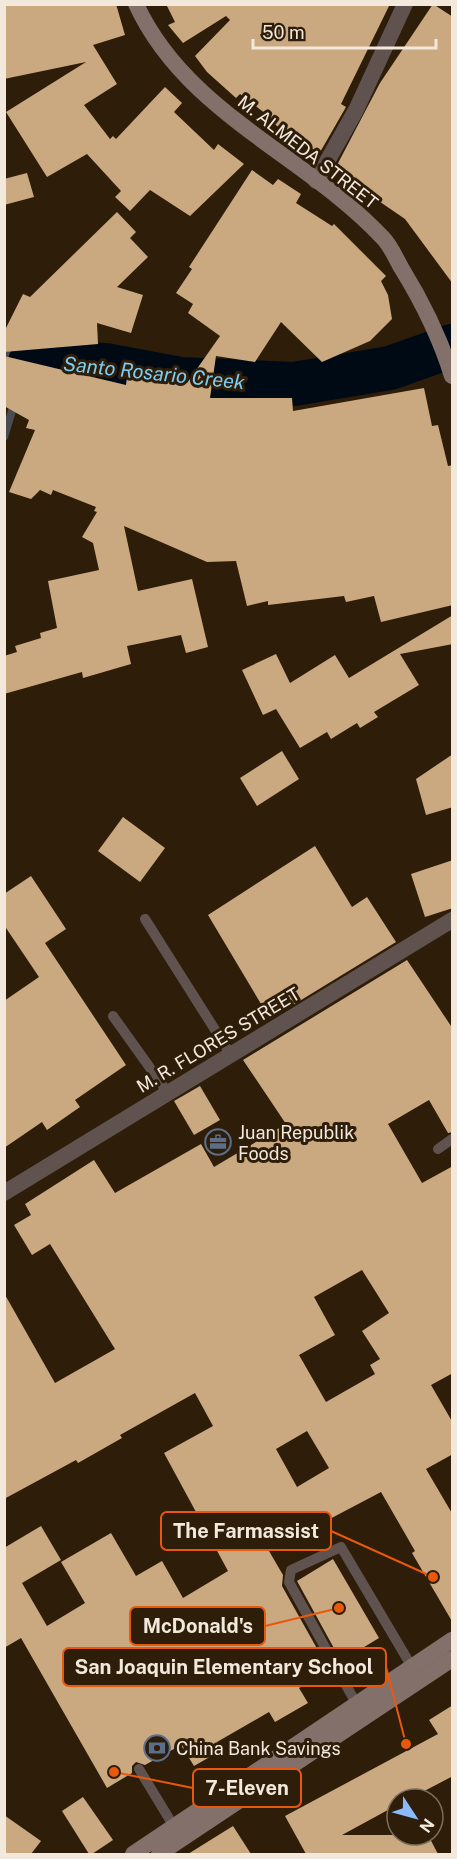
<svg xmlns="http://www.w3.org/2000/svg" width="457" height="1859" viewBox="0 0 457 1859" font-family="'Public Sans',sans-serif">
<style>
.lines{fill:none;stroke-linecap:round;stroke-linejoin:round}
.stream{stroke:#494d51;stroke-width:8}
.river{stroke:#000a15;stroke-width:44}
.building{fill:#caa981;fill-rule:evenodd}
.service{stroke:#60534f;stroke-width:10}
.minor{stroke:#60534f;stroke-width:16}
.tertiary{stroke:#60534f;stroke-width:16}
.secondary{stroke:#84706a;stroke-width:16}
.labels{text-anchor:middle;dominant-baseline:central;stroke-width:6;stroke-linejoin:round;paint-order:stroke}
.street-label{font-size:18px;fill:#f3e8dc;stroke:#2d1d09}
.poi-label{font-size:18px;fill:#f3e8dc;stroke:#2d1d09;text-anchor:start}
.water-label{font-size:20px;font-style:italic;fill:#7ccdf4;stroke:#2d1d09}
.leader{fill:none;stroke:#e8590c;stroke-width:2}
.callout-dot{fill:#e8590c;stroke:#2d1d09;stroke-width:2}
.callout{fill:#2d1d09;stroke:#e8590c;stroke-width:2}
.callout-label{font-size:20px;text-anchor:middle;font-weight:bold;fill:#f3e8dc}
</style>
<rect width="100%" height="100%" fill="#2d1d09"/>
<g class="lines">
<g class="stream">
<polyline points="4,351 30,362 27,370"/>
<polyline points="4,437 15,401"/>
</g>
<polyline class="river" points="30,362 105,365 180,379 294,384 390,368 452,346"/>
</g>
<g class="building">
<polygon points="4,4 116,4 125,35 93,45 117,84 84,105 110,139 113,136 116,139 165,87 182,103 174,112 214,150 218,144 244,164 190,216 150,190 130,211 115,197 121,191 87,154 47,177 6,112 86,62 4,79"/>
<polygon points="166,4 390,4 341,104 346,107 319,154 311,148 310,150 273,123 275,121 240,94 236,98 207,72 195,56 230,20 226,16 183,43 168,25 175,22"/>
<polygon points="433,4 453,17 453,284 405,219 370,195 371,193 336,167 380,83"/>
<polygon points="252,170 273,185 278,179 301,194 296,203 332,226 334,224 386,276 381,281 388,295 392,319 370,341 322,362 281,322 255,362 216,356 210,398 292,398 293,411 424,388 432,426 438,425 448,466 453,465 453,605 381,622 374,596 346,602 344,596 268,605 268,601 247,606 236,561 207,562 124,526 138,591 192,579 208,647 186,653 181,635 127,646 131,664 83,678 82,672 4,694 4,656 17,652 15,646 41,638 40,633 57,628 48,581 99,570 93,543 82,537 97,512 94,511 96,507 53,490 51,495 40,490 31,499 9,492 35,430 26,428 29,420 4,406 4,356 126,385 127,377 187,383 220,336 188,313 193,304 176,293 192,269 189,267"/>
<polygon points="27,173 34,197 4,205 4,179"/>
<polygon points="117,212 136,232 130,238 148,257 117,287 143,295 131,333 97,323 98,344 4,352 4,332 23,294 30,297"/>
<polygon points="453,615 453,644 400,654 419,685 374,712 378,717 360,728 357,723 331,739 327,732 300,748 276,709 263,715 242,670 276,654 290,683 335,655 349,678"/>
<polygon points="282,751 299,779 257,806 240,778"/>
<polygon points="453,754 453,807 426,815 416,779"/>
<polygon points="123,817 165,848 140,882 98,851"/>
<polygon points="315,846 352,907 367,897 396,942 270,1019 208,915"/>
<polygon points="453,860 453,908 425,917 411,874"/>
<polygon points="31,876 66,929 45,943 126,1065 75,1100 80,1107 47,1130 42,1122 4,1148 4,1001 39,977 4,925 4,894"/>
<path d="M407,960L453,1029V1132L448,1133L429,1100L388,1124L422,1183L453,1166V1373L431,1385L453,1423V1454L426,1469L453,1515V1623L412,1553L415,1551L381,1492L269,1551L283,1575L282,1586L329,1670L299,1688L308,1703L275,1722L269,1712L217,1742L222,1750L194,1766L181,1745L145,1765L136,1762L132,1766V1773L107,1788L21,1638L4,1648V1548L41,1526L61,1560L22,1583L47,1626L85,1603L61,1562L111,1533L136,1576L162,1561L183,1598L228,1571L164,1453L213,1426L195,1393L120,1435L122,1438L78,1463L76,1460L4,1499V1293L55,1383L115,1349L50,1244L32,1255L14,1225L31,1215L25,1204L94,1160L115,1193L201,1144L214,1167L286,1124L243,1060ZM362,1270L389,1313L362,1331L380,1359L370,1365L375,1374L326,1402L299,1355L335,1335L314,1297ZM307,1431L329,1468L297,1487L276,1449Z"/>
<polygon points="200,1086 220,1120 194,1135 174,1101"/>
<polygon points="333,1559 379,1638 341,1661 297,1581"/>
<polygon points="453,1705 453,1776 409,1799 397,1799 397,1805 342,1835 428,1835 438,1854 306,1854 285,1816 438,1734 429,1720"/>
<polygon points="83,1797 113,1840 92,1854 89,1854 62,1811"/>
<polygon points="4,1815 41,1841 31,1854 4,1854"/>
<polygon points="233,1826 251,1854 188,1854"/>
</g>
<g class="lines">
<g class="service">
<polyline points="145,919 231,1055"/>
<polyline points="113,1016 168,1093"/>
<polyline points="438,1149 452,1139"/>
<polyline points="357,1705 289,1582 291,1570 341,1547 412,1667"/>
<polyline points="139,1769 176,1830"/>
</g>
<polyline class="minor" points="4,1193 452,920"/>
<polyline class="tertiary" points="316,181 356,110 405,4"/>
<g class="secondary">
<path d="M136,4C186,113 306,155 383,238C391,246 396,259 402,269C423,303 440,338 452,376"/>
<polyline points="133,1854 452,1640"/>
<polyline points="159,1854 452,1659"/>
</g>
</g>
<defs>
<g id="office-ring" transform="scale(1.35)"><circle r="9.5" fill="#2d1d09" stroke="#5c6f8a" stroke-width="1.5"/><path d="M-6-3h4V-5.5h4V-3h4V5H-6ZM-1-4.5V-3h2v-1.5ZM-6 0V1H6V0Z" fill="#5c6f8a"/></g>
<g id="bank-ring" transform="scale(1.35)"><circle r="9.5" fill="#2d1d09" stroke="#5c6f8a" stroke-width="1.5"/><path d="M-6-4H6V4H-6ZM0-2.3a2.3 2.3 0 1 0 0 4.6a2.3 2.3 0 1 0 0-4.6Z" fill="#5c6f8a"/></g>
</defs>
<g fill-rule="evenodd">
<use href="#office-ring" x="218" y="1142"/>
<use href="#bank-ring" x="157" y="1748"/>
</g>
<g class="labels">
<g class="street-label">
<text transform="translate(308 152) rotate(38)">M. ALMEDA STREET</text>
<text transform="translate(218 1040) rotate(-31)">M. R. FLORES STREET</text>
</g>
<g class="poi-label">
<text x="238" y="1132">Juan Republik<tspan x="238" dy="21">Foods</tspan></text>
<text x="176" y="1748">China Bank Savings</text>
</g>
<g class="water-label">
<text transform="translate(154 373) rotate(6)">Santo Rosario Creek</text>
</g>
</g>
<path class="leader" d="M433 1577L331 1531M339 1608L265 1626M406 1744L386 1667M114 1772L193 1788"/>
<g class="callout-dot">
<circle cx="433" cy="1577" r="6"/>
<circle cx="339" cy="1608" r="6"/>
<circle cx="406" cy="1744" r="6"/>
<circle cx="114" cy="1772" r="6"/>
</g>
<g class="callout">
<rect x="161" y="1512" width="170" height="38" rx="6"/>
<rect x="130" y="1607" width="135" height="38" rx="6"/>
<rect x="63" y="1648" width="323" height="38" rx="6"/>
<rect x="193" y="1769" width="108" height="38" rx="6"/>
</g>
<g class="callout-label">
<text x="246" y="1538">The Farmassist</text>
<text x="198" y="1633">McDonald's</text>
<text x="224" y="1674">San Joaquin Elementary School</text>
<text x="247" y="1795">7-Eleven</text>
</g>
<rect width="457" height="1859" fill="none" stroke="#f3e8dc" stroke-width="12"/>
<g transform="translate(415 1817) rotate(126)"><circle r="28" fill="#2d1d09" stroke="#7c6e5d" stroke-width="1.5"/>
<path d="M0-4.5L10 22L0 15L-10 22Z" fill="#8abafc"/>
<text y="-9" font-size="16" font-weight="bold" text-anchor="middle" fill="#f3e8dc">N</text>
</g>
<path d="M253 39v9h183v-9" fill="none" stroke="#f3e8dc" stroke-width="3"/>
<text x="262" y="39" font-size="18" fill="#f3e8dc" stroke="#2d1d09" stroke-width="4.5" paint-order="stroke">50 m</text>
</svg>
